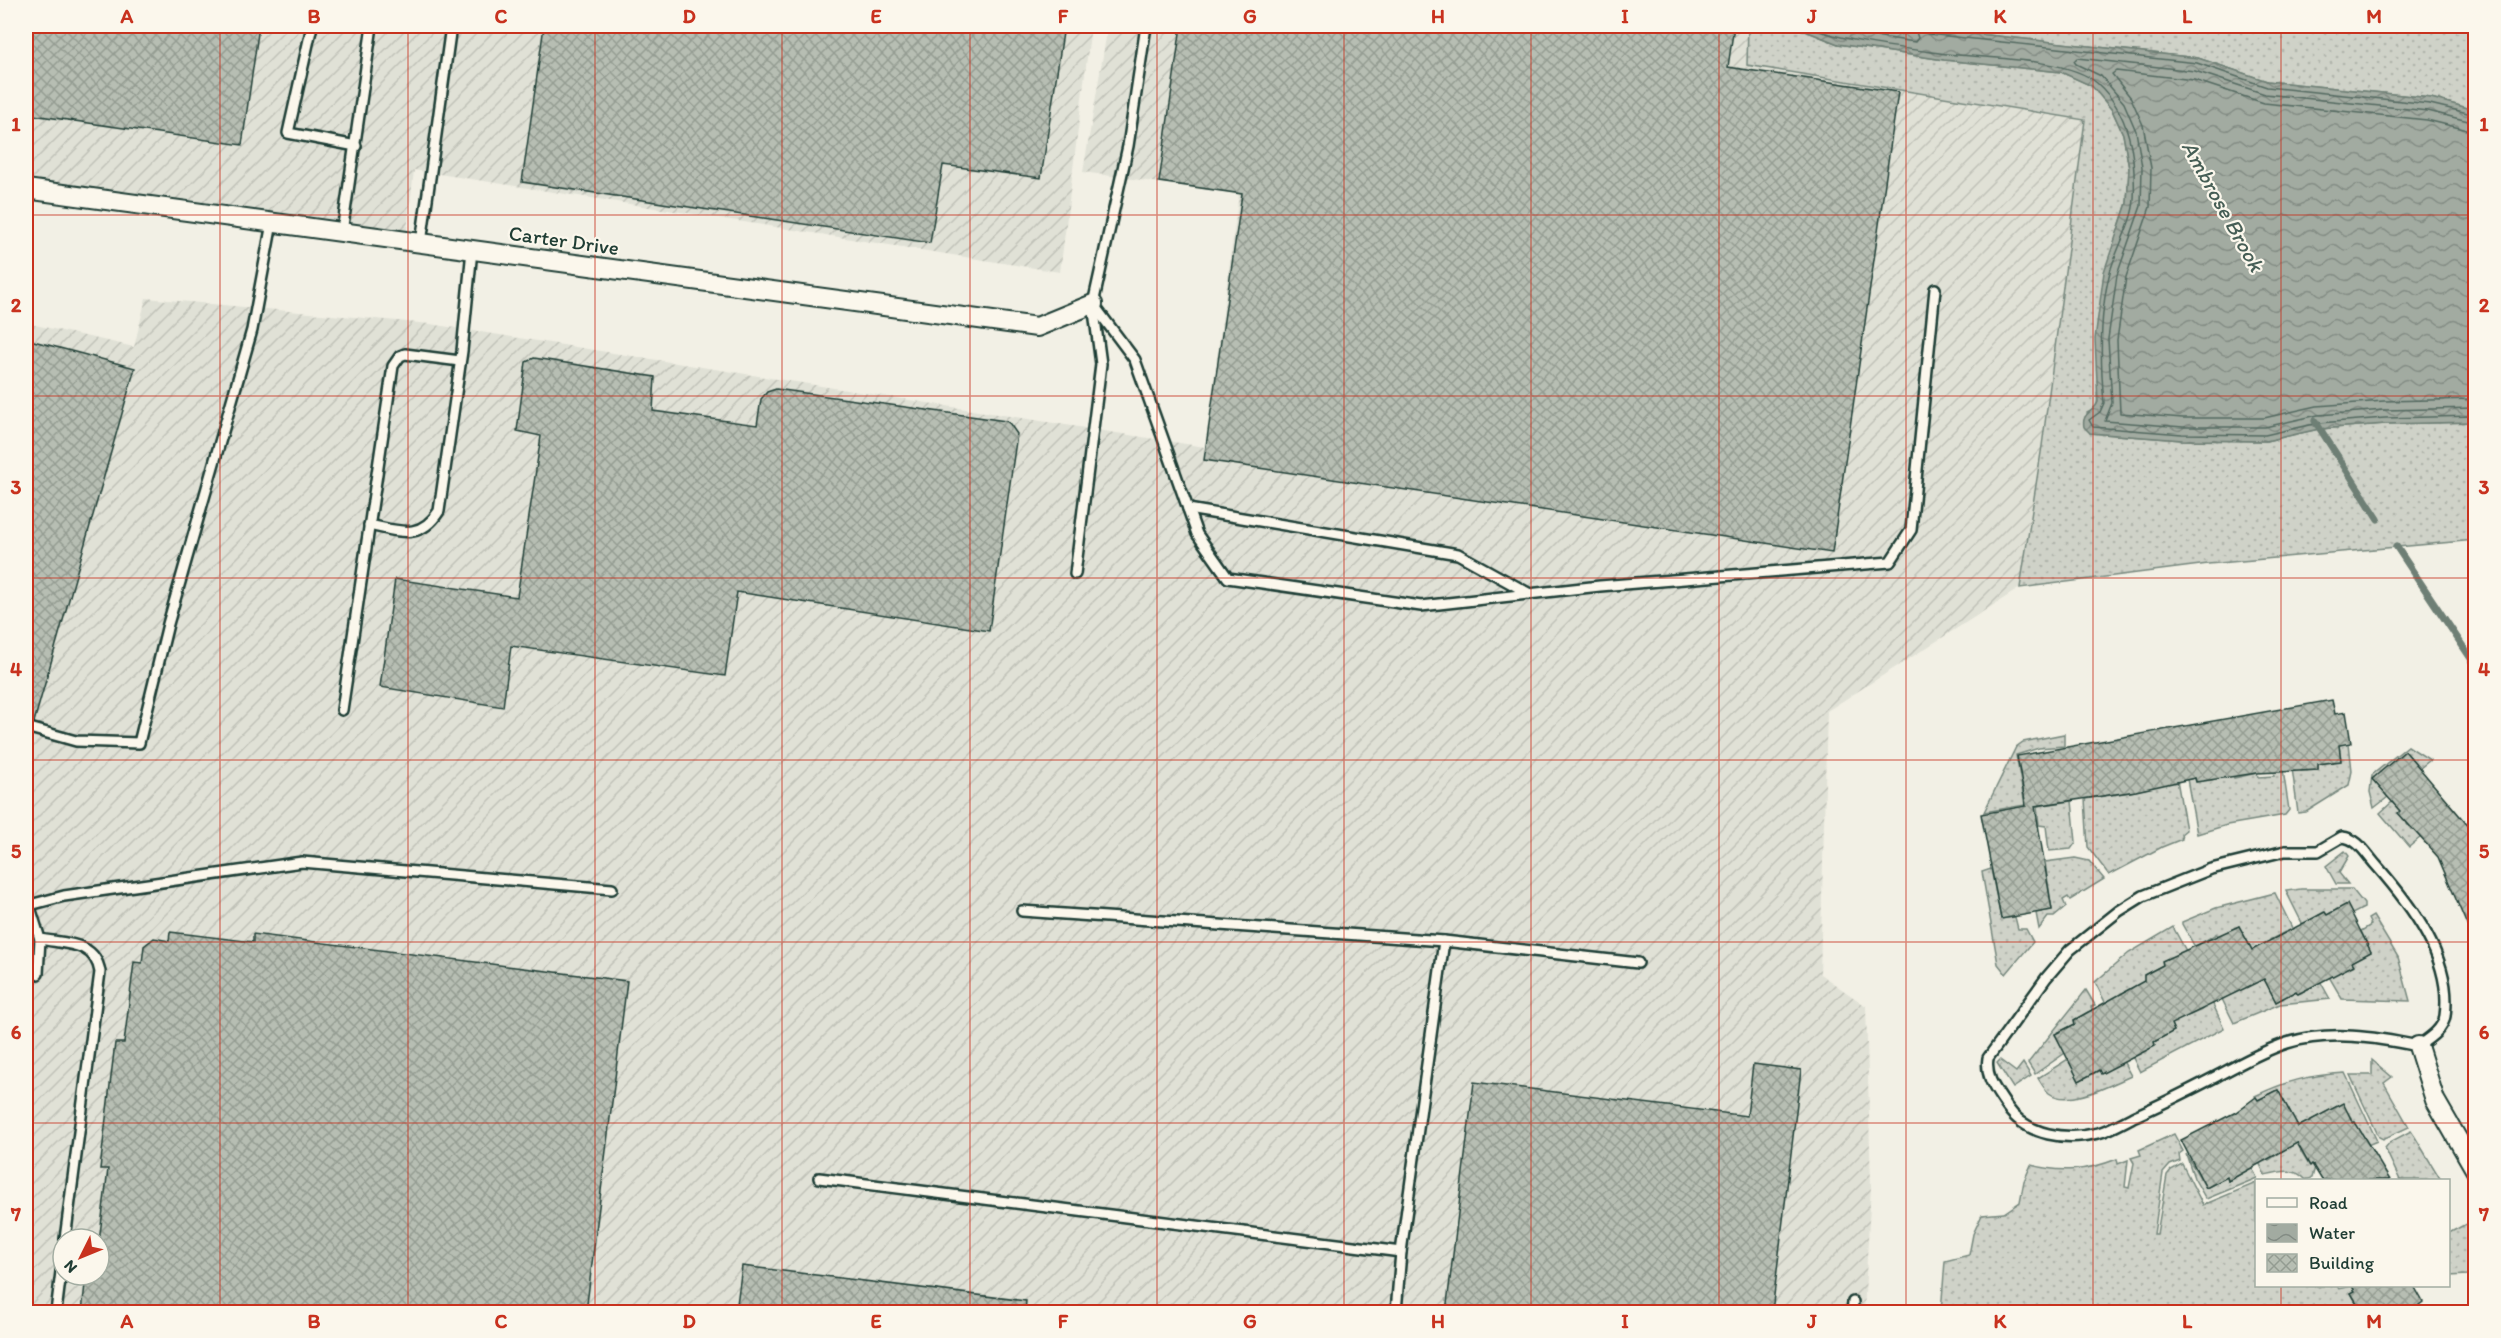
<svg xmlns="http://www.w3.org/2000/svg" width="2501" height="1338" viewBox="0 0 2501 1338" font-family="Itim,sans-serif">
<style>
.industrial{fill:url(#industrial-furrows);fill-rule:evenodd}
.grass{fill:url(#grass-dots);stroke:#77887e;stroke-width:1.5}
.water{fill:url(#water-waves);stroke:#6e7f75;stroke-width:1.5}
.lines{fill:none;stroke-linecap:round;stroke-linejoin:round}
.shore{stroke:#536960;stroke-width:1.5}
.stream{stroke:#6e7f75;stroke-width:7}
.building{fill:url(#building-cross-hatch);stroke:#1f3d34;stroke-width:1.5}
.service-casing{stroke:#1f3d34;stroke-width:14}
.minor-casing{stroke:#1f3d34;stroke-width:22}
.service{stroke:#fbf7ec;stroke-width:9}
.minor{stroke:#fbf7ec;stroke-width:18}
.grid{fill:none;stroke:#c8321e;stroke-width:1.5;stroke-opacity:0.55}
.labels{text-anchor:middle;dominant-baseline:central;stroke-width:4.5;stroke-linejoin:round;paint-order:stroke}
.street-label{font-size:21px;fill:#1f3d34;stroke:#fbf7ec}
.water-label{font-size:22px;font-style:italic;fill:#465e55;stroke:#fbf7ec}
.neatline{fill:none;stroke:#c8321e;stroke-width:2}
.grid-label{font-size:20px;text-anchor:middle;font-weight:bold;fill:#c8321e}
</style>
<defs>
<pattern id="industrial-furrows" width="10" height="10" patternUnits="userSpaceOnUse" patternTransform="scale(1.5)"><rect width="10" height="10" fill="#e0e1d6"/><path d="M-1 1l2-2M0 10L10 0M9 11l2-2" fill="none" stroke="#c0c2b8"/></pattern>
<pattern id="grass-dots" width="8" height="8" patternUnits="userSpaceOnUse" patternTransform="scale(1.5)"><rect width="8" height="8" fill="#cfd2c8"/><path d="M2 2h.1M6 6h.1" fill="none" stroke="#b1b5ac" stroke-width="1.8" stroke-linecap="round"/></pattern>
<pattern id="water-waves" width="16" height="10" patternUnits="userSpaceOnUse" patternTransform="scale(1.5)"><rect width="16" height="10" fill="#a2aba1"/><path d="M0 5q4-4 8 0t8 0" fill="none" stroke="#838c84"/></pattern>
<pattern id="building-cross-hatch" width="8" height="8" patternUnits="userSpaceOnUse" patternTransform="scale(1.5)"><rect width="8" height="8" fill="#b7beb3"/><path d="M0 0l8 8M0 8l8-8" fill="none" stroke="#949c92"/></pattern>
</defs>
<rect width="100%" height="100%" fill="#f2f0e5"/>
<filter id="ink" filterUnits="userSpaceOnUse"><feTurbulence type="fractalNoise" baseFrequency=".0167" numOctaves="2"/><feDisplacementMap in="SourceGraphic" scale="12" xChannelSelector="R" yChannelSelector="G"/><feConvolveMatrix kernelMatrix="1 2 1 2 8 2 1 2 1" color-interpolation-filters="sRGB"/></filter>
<g filter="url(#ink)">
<g class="industrial">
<polygon points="26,26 1091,26 1060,272 414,170 406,239 26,185"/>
<path d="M1108,26H1748L1747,65L2085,119L2042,446L2020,588L1827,711L1820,974L1866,1006L1871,1186L1864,1312H26V323L134,347L146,298L430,324L1205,447L1239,194L1083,172ZM63,1239H99V1275H63Z"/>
</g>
<g class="grass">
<path d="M1748,26H1793L1838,44L1944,60L2061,72L2092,86L2112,110L2123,134L2129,169L2127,203L2118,230L2097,396C2099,405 2095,409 2087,413L2090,433L2182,440L2266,441L2319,429L2385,424L2475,422V540L2208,564L2020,588L2042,446L2085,120L1747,65Z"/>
<polygon points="1905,26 2475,26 2475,110 2431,98 2267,81 2198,58"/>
<polygon points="2064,734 2064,746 2039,748 2016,755 2025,805 1984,812 2016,747 2023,742"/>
<polygon points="2349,743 2352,771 2349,785 2306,812 2298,813 2292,768 2300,766 2301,771 2318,770 2318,764 2341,760 2339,745"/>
<polygon points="2408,746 2430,760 2420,768 2405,751 2373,779 2388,797 2374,808 2370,792 2372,775"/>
<polygon points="2283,770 2289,810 2285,815 2227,825 2197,834 2187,779 2195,778 2196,782 2212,780 2232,772 2234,778 2257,773 2258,777 2274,776 2273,771"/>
<polygon points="2177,780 2186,830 2181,834 2182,839 2162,847 2109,875 2088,847 2085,799 2131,792"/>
<polygon points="2072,801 2076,842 2071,849 2049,851 2046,826 2039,825 2037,806"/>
<polygon points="2392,802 2400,811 2399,813 2408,820 2407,824 2411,829 2414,828 2421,837 2409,847 2380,813"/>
<polygon points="2345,851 2349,856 2339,873 2348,884 2336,884 2326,866"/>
<polygon points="2075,858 2089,861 2104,879 2070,900 2068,897 2063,900 2066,907 2054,917 2048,917 2039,929 2036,913 2052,910 2045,862"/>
<polygon points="1991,869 2001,919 2015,917 2018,929 2026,929 2033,942 2006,974 1998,964 1982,872"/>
<polygon points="2301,889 2352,889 2364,904 2364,908 2352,914 2346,905 2327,915 2324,912 2303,925 2286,891"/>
<polygon points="2275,893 2294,932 2288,935 2285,932 2270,940 2271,944 2254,953 2239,926 2219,936 2216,934 2195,947 2182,924 2182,922 2216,908"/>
<polygon points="2373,916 2398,957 2410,1001 2342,999 2328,975 2353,966 2352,962 2371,952 2361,931 2371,925 2368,919"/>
<polygon points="2173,927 2186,951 2163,961 2163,965 2144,975 2145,986 2107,1006 2095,982 2129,953"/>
<polygon points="2257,965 2276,1002 2296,991 2298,994 2312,987 2312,983 2319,979 2330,999 2280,1004 2234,1023 2220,995"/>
<polygon points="2086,990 2095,1005 2091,1007 2095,1013 2088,1012 2074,1020 2075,1024 2055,1034 2065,1053 2035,1074 2028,1063"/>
<polygon points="2211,1000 2224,1028 2140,1072 2131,1054 2174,1031 2170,1022 2188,1012 2190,1015 2206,1008 2204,1003"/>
<path d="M2068,1059L2079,1081L2122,1059L2131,1076C2112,1084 2069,1108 2049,1093C2044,1089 2041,1083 2038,1078Z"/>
<polygon points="2000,1060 2016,1072 2023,1063 2031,1076 2013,1088 1997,1063"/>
<polygon points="2372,1060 2392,1077 2384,1083 2409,1127 2383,1139 2379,1137 2350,1075 2372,1075"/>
<path d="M2345,1073L2377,1141L2365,1146L2364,1137L2342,1104L2298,1127L2278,1090L2258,1100L2255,1096C2286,1081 2310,1075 2345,1073Z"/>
<polygon points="2411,1131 2415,1137 2441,1180 2400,1180 2385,1148 2390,1142"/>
<path d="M2174,1134L2183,1151L2179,1154L2180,1161L2170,1165L2163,1173L2154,1234H2157L2167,1175L2171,1170L2182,1164L2203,1205L2256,1183V1286H2337L2339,1289L2352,1286L2355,1291L2351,1293L2360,1309L2363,1307L2366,1312H1941L1945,1261L1969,1255L1973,1234L1982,1215L2004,1213L2020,1202L2024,1181L2031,1165C2061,1173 2087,1171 2117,1159L2118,1164L2128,1160L2125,1187L2129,1188L2134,1163L2131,1158L2141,1155L2139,1150Z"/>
<path d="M2300,1139L2301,1152L2309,1165L2314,1163L2315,1167L2312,1178L2306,1180C2295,1167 2281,1171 2265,1175L2259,1162L2266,1157L2269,1160Z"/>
<polygon points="2186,1154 2206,1188 2227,1177 2228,1181 2242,1173 2242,1170 2251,1165 2257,1178 2206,1199 2194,1178"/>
<polygon points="2466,1224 2476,1236 2475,1262 2468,1275 2449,1276 2449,1233"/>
</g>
<path class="water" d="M1793,26H1905L2198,58L2267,81L2431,98L2475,110V422L2386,424L2319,429L2266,441L2182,440L2090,433L2084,427C2081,412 2094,413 2098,402L2095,339L2104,272L2127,203L2129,168L2123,134L2112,110L2092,86L2061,72L1944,60L1838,44Z"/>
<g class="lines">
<g class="shore">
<path d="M1805,26C1850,43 1900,48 1947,54C1985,58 2069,58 2097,83C2130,113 2136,156 2134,199C2133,222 2116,249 2110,272C2099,314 2100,360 2104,403L2100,412L2089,420L2093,427L2182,434L2265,435L2319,423L2385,418L2476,416"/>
<polyline points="1827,26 1841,31 1915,42 1918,38 1914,26"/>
<polyline points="1922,26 1923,31 1928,34 2197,63 2267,87 2430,104 2476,115"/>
<polyline points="2476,123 2428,111 2265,94 2195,71 2077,58 2074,61 2076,64 2101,76 2124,103 2136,131 2142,167 2141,206 2117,275 2108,339 2112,403 2105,421 2183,427 2265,427 2318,415 2385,410 2476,408"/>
<polyline points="2476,132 2427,120 2264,103 2194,80 2116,71 2112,74 2131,98 2143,125 2151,168 2150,207 2126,277 2117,340 2120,413 2183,418 2264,418 2317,406 2384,401 2476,399"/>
</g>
<g class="stream">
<polyline points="2315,421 2378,519"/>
<polyline points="2396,546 2476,666"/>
</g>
</g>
<g class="building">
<polygon points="26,26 259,26 242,145 26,114"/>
<polygon points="544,26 1064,26 1041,178 943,165 930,243 522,182"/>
<polygon points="1181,26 1734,26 1728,67 1898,92 1832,553 1204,460 1242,194 1159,182"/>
<polygon points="26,339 135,368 34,722 26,720"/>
<polygon points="534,358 655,377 653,411 757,425 761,399 767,392 776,389 1006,421 1010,424 1017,434 989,631 737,592 725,676 511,646 503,707 380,687 395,579 517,597 541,436 517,431 526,362"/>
<polygon points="2332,700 2335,714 2346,712 2351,743 2339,745 2341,761 2318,764 2318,770 2257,773 2196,782 2195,778 2136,791 2035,806 2052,910 2001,919 1981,814 2026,806 2017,756"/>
<polygon points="2405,751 2470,828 2475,841 2475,944 2438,857 2398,813 2400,811 2372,779"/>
<polygon points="2347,904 2371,952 2352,962 2354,965 2298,994 2296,991 2276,1002 2264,979 2171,1024 2174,1031 2154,1042 2155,1046 2101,1074 2099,1070 2079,1081 2055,1034 2075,1024 2074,1020 2144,981 2144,975 2163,965 2162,961 2239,926 2252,950 2325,912 2327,915"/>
<polygon points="170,932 253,942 253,934 627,981 586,1312 82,1312 86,1275 99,1275 99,1242 108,1169 100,1169 115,1043 124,1043 134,962 142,963 144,946 154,938 169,941"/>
<polygon points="1753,1064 1801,1070 1772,1312 1446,1312 1474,1082 1747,1116"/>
<polygon points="2278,1090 2298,1127 2343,1103 2353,1123 2355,1122 2390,1180 2322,1180 2312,1164 2310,1166 2297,1143 2228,1181 2227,1177 2206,1188 2181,1140 2236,1112 2256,1097 2258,1100"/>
<polygon points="742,1266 1026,1301 1025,1312 736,1312"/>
<polygon points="2352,1286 2414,1286 2423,1302 2410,1312 2362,1312 2351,1293 2355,1291"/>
</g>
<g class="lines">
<g class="service-casing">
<g id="service">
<polyline points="312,26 288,133 356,146"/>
<polyline points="342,232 372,26"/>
<polyline points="421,243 451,26"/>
<polyline points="1093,304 1135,360 1197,534 1228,578 1421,606 1600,586 1890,562 1911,530 1935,289"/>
<polyline points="1188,509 1458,554 1530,594"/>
<path d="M369,525C399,531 420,541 439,511L462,351L472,250"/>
<polyline points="1075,574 1101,364 1093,304 1128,146 1146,26"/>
<polyline points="342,710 393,366 400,356 405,354 460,361"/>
<polyline points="26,727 76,741 139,743 168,624 252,330 272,223"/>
<path d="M2342,837C2358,838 2366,854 2376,865C2411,905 2453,959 2445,1016C2443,1030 2428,1039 2418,1046C2375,1037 2330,1030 2287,1043C2262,1051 2240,1064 2217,1076C2190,1090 2163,1104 2135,1116C2123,1122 2110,1130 2098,1133C2066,1141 2027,1136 2007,1107C1996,1090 1985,1078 1988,1058L2046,978L2070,950L2119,911L2143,896L2211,869L2285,851H2318Z"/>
<polyline points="26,906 64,896 302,862 612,889"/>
<polyline points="1022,911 1444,941"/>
<path d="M40,939C65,944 95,941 100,972L65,1239"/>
<polyline points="26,973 38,974 40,939 29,904"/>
<polyline points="819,1178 1401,1252 1396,1312"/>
<polyline points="1401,1252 1444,941 1638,963"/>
<polyline points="56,1312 63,1256"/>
<polyline points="1852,1312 1853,1302"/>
</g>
</g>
<g class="minor-casing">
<g id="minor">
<polyline points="26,189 1037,327 1093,304"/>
<polyline points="2418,1046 2435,1100 2476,1171"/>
</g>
</g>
<use href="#service" class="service"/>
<use href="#minor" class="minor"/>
</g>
</g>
<path class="grid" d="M220,26V1312M408,26V1312M595,26V1312M782,26V1312M970,26V1312M1157,26V1312M1344,26V1312M1531,26V1312M1719,26V1312M1906,26V1312M2093,26V1312M2281,26V1180M26,215H2476M26,396H2476M26,578H2476M26,760H2476M26,942H2476M26,1123H2476M2281,1286V1312"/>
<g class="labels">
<g class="street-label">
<text transform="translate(564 240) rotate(8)">Carter Drive</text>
</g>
<g class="water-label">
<text transform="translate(2223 206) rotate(61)">Ambrose Brook</text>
</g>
</g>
<rect width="2501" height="1338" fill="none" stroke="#fbf7ec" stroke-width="66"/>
<rect x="2255" y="1179" width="195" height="108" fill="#fbf7ec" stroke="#a3ada2" stroke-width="1.5"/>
<rect x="2267" y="1198" width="30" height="9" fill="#fbf7ec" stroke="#a3ada2" stroke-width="1.5"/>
<text x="2309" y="1209" font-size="18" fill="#1f3d34">Road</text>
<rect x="2267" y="1224" width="30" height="18" fill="url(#water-waves)" stroke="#a3ada2" stroke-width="1.5"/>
<text x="2309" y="1239" font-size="18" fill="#1f3d34">Water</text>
<rect x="2267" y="1254" width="30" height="18" fill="url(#building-cross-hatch)" stroke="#a3ada2" stroke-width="1.5"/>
<text x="2309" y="1269" font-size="18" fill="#1f3d34">Building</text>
<g transform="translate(81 1257) rotate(227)"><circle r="28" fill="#fbf7ec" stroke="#a3ada2" stroke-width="1.5"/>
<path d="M0-4.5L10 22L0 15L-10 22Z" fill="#c8321e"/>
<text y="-9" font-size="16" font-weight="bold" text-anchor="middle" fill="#1f3d34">N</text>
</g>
<rect x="33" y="33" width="2435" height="1272" class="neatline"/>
<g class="grid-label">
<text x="127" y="23">A</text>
<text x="314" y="23">B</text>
<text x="501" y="23">C</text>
<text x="689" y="23">D</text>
<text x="876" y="23">E</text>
<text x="1063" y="23">F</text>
<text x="1250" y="23">G</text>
<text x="1438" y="23">H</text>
<text x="1625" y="23">I</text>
<text x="1812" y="23">J</text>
<text x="2000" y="23">K</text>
<text x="2187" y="23">L</text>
<text x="2374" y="23">M</text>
<text x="16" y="131">1</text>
<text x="2484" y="131">1</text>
<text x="16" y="312">2</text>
<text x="2484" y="312">2</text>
<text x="16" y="494">3</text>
<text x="2484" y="494">3</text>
<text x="16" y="676">4</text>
<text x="2484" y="676">4</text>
<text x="16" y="858">5</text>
<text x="2484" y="858">5</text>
<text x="16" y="1039">6</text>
<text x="2484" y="1039">6</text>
<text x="16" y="1221">7</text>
<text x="2484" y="1221">7</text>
<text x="127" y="1328">A</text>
<text x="314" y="1328">B</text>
<text x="501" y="1328">C</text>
<text x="689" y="1328">D</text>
<text x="876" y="1328">E</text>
<text x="1063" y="1328">F</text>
<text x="1250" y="1328">G</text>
<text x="1438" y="1328">H</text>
<text x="1625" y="1328">I</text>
<text x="1812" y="1328">J</text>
<text x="2000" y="1328">K</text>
<text x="2187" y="1328">L</text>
<text x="2374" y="1328">M</text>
</g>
</svg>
